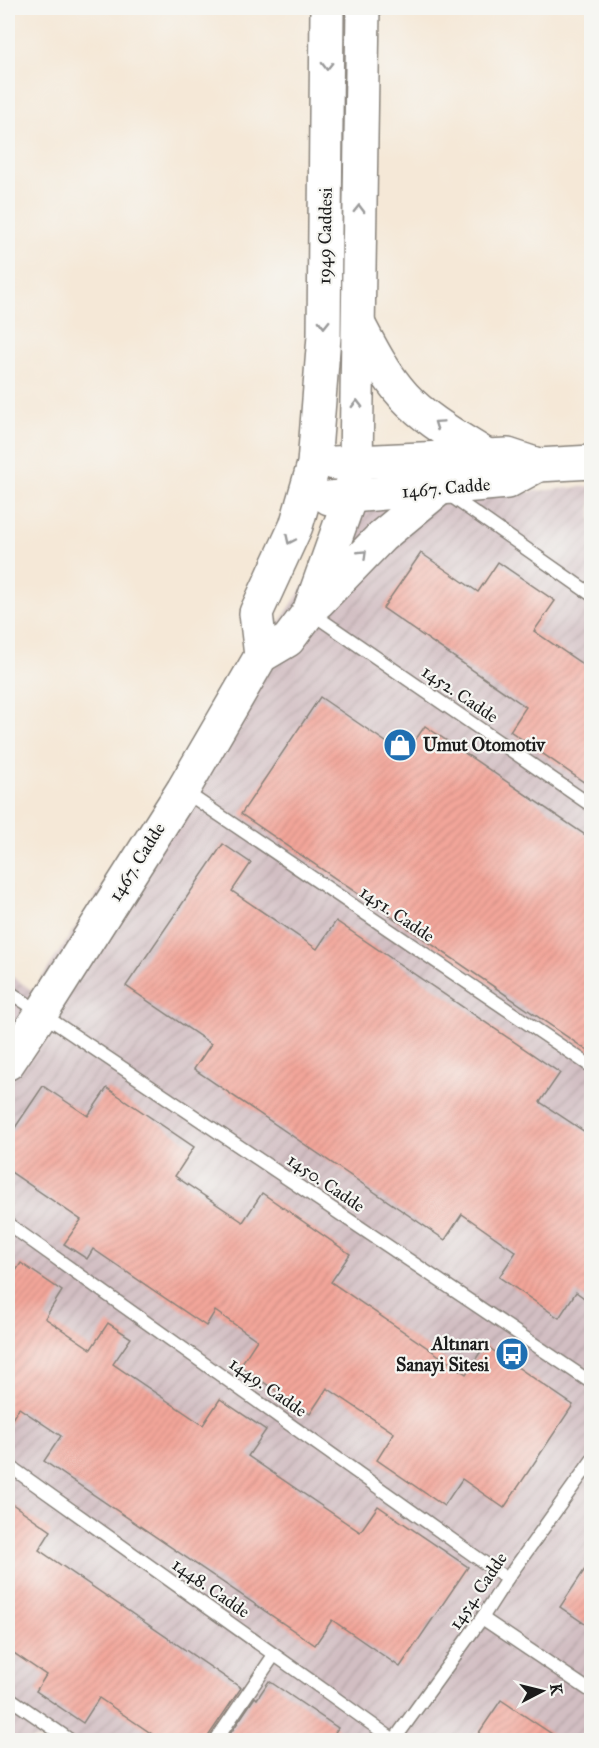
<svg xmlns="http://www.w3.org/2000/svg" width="599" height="1748" viewBox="0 0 599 1748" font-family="'IM FELL Great Primer',serif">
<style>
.industrial{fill:url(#industrial-furrows)}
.building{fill:url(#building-hatch)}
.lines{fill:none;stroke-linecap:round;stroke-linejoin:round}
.lane-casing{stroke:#88827a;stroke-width:15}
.secondary-casing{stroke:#88827a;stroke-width:36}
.lane{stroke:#fff;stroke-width:12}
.secondary{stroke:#fff;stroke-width:33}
.oneway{stroke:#999}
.labels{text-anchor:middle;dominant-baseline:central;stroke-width:4.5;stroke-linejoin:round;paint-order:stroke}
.street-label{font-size:18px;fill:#1c1c1c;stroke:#f6f6f2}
.poi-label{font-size:18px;font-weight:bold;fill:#1c1c1c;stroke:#f6f6f2;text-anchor:start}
</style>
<defs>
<pattern id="industrial-furrows" width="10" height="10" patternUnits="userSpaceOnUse" patternTransform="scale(1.5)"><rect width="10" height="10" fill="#d2bec2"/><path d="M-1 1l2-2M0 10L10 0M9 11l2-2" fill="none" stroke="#b4a3a6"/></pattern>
<pattern id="building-hatch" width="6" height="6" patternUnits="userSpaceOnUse" patternTransform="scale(1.5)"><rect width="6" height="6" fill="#f3a69a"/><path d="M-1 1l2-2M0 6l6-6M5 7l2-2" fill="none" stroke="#d08e84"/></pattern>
</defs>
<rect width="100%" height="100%" fill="#f6f6f2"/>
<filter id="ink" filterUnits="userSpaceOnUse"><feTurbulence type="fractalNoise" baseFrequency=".0167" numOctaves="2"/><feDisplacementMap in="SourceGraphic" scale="12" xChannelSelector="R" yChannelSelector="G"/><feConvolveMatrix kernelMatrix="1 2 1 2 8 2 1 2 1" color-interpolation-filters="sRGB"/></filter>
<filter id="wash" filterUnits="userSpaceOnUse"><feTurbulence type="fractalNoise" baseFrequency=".008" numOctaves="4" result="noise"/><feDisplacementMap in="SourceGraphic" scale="24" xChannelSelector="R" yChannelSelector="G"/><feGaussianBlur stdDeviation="1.35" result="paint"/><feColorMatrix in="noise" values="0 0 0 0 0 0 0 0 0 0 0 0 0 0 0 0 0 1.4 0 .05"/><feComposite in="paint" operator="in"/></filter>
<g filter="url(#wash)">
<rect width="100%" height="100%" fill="#f5e8d7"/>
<polygon class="industrial" points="591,486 591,1740 8,1740 8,974 33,991 356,508"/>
<g id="blocks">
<g class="building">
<polygon points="421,553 478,592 498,562 555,601 534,631 591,670 591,787 510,731 526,707 383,608"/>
<polygon points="320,697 405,755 425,726 591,839 591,1053 241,814"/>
<polygon points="223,844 251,863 232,891 317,949 336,921 560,1073 540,1102 591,1136 591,1303 576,1292 559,1318 499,1277 516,1252 462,1214 445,1240 194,1069 211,1044 126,986"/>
<polygon points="43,1086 88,1116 107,1088 194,1147 175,1176 243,1222 262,1193 350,1254 331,1282 466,1374 485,1345 573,1405 504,1508 462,1479 444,1506 377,1460 394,1433 327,1388 310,1414 240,1366 257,1340 215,1311 206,1326 93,1249 87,1259 64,1244 81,1220 8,1170 8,1138"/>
<polygon points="21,1263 62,1291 45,1318 91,1349 108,1323 131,1338 113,1364 203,1425 220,1399 266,1430 248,1456 360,1532 378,1506 468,1567 400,1667 332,1620 315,1645 44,1461 61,1436 19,1408 8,1425 8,1283"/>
<polygon points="8,1501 51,1531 39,1550 241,1688 209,1735 208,1740 161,1740 99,1698 83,1723 36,1691 46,1675 8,1649"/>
<polygon points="591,1560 591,1628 560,1607"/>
<polygon points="269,1681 338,1728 330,1740 226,1740 255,1697 257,1699"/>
<polygon points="501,1700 561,1740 474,1740"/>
</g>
</g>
</g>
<g filter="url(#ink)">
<use href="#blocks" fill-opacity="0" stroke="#88827a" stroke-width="1.5"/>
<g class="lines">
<g class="lane-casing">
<g id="lane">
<polyline points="448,494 592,595"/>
<polyline points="310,612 592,806"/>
<polyline points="184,791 592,1067"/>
<polyline points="8,991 592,1383"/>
<polyline points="8,1224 507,1579"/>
<polyline points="8,1465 394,1740"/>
<polyline points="482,1618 592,1692"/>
<polyline points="8,1697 70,1740"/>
<polyline points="216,1740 274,1655"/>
<polyline points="394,1740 482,1618 507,1579 592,1460"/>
</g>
</g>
<g class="secondary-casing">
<g id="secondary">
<path d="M359,325C372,350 385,375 404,396C427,421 459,438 487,456"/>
<polyline points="334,463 508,455 538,465 592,462"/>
<polyline points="329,498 507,482 538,465"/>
<polyline points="318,602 382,536 439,489"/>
<polyline points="261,656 256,613 296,526 314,464 324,336 327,8"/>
<polyline points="8,1063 41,1014 183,790 261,656 288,640 309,612 350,497 356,463 363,8"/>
</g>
</g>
<use href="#lane" class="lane"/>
<use href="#secondary" class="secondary"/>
</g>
<defs><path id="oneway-chevron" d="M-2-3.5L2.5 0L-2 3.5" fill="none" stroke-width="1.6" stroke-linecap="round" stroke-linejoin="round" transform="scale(1.5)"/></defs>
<g class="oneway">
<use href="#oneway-chevron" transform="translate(327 66) rotate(91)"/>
<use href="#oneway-chevron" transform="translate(359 209) rotate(-89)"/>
<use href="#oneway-chevron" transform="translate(324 324) rotate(91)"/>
<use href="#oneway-chevron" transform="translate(357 404) rotate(-89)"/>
<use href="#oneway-chevron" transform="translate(438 424) rotate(-146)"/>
<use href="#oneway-chevron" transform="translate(290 540) rotate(115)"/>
<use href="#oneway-chevron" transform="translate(363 554) rotate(-44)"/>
</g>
</g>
<defs>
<g id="shop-disc" transform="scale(1.725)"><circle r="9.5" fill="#1f6fb2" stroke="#f6f6f2"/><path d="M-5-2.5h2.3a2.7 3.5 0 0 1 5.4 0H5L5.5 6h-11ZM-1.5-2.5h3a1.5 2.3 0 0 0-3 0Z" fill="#fff"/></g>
<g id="bus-disc" transform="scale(1.725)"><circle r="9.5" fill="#1f6fb2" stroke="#f6f6f2"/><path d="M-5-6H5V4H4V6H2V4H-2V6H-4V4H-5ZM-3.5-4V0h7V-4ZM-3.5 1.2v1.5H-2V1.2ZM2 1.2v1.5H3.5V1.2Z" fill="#fff"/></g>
</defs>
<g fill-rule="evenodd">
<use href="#shop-disc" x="400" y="745"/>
<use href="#bus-disc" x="512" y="1354"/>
</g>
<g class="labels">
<g class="street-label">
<text transform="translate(325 236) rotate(-89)">1949 Caddesi</text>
<text transform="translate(446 488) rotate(-5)">1467. Cadde</text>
<text transform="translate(460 694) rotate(34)">1452. Cadde</text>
<text transform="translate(137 862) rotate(-58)">1467. Cadde</text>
<text transform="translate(397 914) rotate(34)">1451. Cadde</text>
<text transform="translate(326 1183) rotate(34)">1450. Cadde</text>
<text transform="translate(268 1387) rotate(35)">1449. Cadde</text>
<text transform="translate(211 1588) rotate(35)">1448. Cadde</text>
<text transform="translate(478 1591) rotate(-56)">1454. Cadde</text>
</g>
<g class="poi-label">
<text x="423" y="745">Umut Otomotiv</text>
<text x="489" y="1344" text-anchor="end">Altınarı<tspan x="489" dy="21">Sanayi Sitesi</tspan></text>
</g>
</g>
<rect width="599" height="1748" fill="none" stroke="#f6f6f2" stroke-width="30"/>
<g transform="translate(542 1691) rotate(83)" stroke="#f6f6f2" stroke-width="4.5" paint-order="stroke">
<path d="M0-4.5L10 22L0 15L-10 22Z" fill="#1c1c1c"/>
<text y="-9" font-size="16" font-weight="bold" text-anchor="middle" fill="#1c1c1c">K</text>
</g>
</svg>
